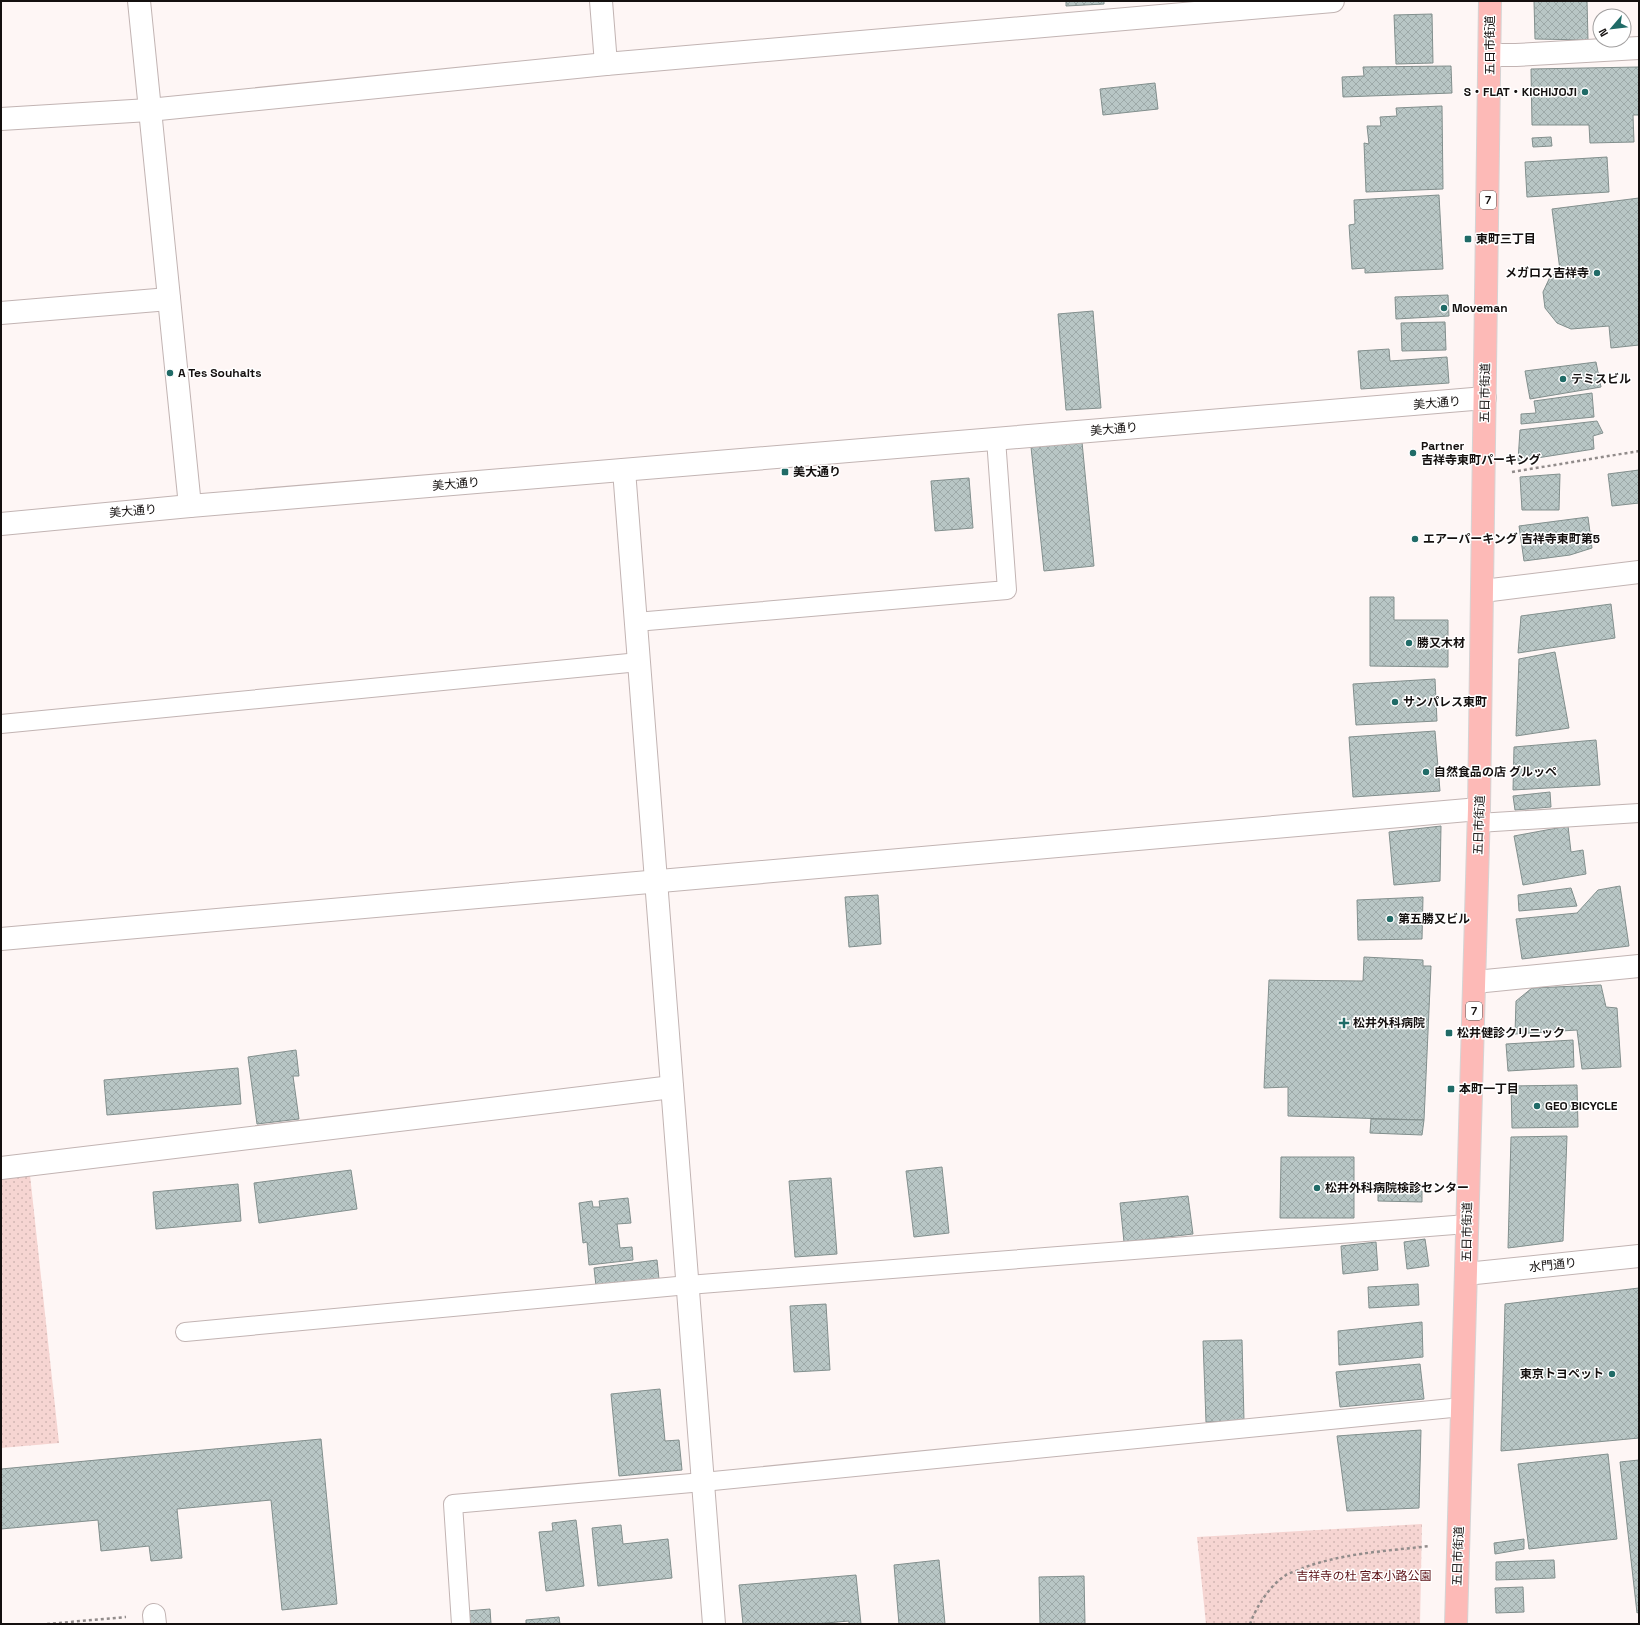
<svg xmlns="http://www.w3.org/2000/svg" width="1640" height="1625" viewBox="0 0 1640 1625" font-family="'Space Grotesk','Noto Sans JP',sans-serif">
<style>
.park{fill:url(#park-dots)}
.building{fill:url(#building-cross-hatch);stroke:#828f8d}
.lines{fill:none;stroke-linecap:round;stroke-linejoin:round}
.lane-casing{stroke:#c2b4b3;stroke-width:20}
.street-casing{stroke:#c2b4b3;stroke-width:24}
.primary-casing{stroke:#d5d4d4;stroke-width:24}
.path{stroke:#928c8b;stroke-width:2.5;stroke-dasharray:3 3;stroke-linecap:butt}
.lane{stroke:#fff;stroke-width:18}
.street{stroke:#fff;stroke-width:22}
.primary{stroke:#fdbab7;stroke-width:22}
.poi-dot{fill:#206b67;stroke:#fff;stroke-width:1.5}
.labels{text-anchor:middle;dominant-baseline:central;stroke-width:3;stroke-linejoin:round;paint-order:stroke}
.shield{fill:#fff;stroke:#5a5857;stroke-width:1}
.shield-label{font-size:11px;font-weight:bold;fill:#14100f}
.street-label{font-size:12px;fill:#14100f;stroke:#fff}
.poi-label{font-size:12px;font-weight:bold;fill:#14100f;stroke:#fff;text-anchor:start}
.park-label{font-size:12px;fill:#590e13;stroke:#fff}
</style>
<defs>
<pattern id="park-dots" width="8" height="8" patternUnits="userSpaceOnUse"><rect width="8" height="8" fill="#f6d5d2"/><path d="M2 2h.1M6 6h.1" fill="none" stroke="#d2b6b3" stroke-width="1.8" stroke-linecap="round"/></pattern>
<pattern id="building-cross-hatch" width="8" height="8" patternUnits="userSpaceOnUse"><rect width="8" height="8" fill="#b8c6c5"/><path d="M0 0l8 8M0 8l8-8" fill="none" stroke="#9da9a8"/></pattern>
</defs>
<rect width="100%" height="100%" fill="#fef6f5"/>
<g class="park">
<polygon points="30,1175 59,1443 1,1448 1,1178"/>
<polygon points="1422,1524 1420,1624 1206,1624 1197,1537"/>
</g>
<g class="building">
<polygon points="1066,1 1104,1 1104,4 1066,6"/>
<polygon points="1534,1 1587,1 1588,40 1535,39"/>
<polygon points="1432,14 1433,63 1396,64 1394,15"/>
<polygon points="1451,66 1452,93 1343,97 1342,77 1364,76 1363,67"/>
<polygon points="1639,67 1639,115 1633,115 1634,142 1590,143 1589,125 1532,125 1531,69"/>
<polygon points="1155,83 1158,109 1103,115 1100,89"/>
<polygon points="1442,106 1443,189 1366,192 1364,143 1369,144 1367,126 1381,126 1380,117 1397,116 1396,108"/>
<polygon points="1551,137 1552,146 1533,147 1532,138"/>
<polygon points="1607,157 1609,192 1527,197 1525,162"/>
<polygon points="1439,195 1443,269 1365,273 1365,268 1352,269 1349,225 1355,224 1354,200"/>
<polygon points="1639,198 1639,345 1611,348 1609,326 1571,329 1557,323 1545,308 1543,292 1550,277 1560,270 1552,209"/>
<polygon points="1448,295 1449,316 1396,319 1395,297"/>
<polygon points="1093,311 1101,408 1066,410 1058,314"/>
<polygon points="1445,322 1446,350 1402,351 1401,323"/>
<polygon points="1389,349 1390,361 1447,357 1449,383 1361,389 1358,351"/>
<polygon points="1596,362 1601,387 1530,399 1525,371"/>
<polygon points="1592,393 1594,417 1521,424 1521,414 1536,413 1534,401"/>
<polygon points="1597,421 1603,433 1593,436 1594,449 1518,461 1520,430"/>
<polygon points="1082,442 1094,566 1044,571 1031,447"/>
<polygon points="1639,470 1639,503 1612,506 1608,474"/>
<polygon points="1560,474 1559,510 1522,510 1520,477"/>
<polygon points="969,478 973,528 935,531 931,481"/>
<polygon points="1588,517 1592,548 1570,555 1524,561 1519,526"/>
<polygon points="1370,597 1394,597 1394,620 1448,620 1448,667 1370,666"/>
<polygon points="1611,604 1615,638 1518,653 1521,616"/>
<polygon points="1555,652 1569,728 1516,736 1519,659"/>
<polygon points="1435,679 1437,721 1356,725 1353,684"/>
<polygon points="1435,731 1440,791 1353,797 1349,737"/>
<polygon points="1596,740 1600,785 1513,790 1514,747"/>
<polygon points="1550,792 1551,807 1515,810 1513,796"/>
<polygon points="1441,826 1440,881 1394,885 1389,832"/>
<polygon points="1568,826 1571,852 1583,850 1586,874 1523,885 1514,836"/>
<polygon points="1620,886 1629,946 1522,959 1516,919 1577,913 1598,890"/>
<polygon points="1571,888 1577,906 1519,911 1518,895"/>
<polygon points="878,895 881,944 849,947 845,897"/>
<polygon points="1423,897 1422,939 1358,940 1357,900"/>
<polygon points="1364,957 1423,960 1423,966 1431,966 1424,1120 1288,1116 1288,1087 1264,1088 1269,980 1363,981"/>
<polygon points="1601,985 1606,1007 1617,1008 1621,1067 1582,1069 1577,1030 1515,1034 1516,1001 1532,988"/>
<polygon points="1573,1040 1574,1067 1508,1071 1506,1044"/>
<polygon points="296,1050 299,1076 293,1076 299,1119 257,1124 248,1057"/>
<polygon points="238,1068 241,1104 107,1115 104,1080"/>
<polygon points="1577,1085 1578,1127 1512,1128 1511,1086"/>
<polygon points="1371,1119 1424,1120 1422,1135 1370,1133"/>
<polygon points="1567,1136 1563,1241 1508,1248 1511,1137"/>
<polygon points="1281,1157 1354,1157 1354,1218 1280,1218"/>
<polygon points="942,1167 949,1233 914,1237 906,1171"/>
<polygon points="351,1170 357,1209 259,1223 254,1183"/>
<polygon points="831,1178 837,1254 795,1257 789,1181"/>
<polygon points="238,1184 241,1221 156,1229 153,1192"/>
<polygon points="1378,1189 1422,1191 1422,1202 1378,1201"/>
<polygon points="1188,1196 1193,1234 1124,1242 1120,1203"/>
<polygon points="628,1198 631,1223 617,1224 620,1248 632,1247 633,1260 589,1265 587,1242 583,1243 579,1203 592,1201 593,1207 600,1207 599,1201"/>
<polygon points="1425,1239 1429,1266 1407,1269 1404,1242"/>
<polygon points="1376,1242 1378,1270 1343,1274 1341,1246"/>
<polygon points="657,1260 659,1279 596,1286 594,1268"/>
<polygon points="1418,1284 1419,1305 1369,1308 1368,1287"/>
<polygon points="1639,1288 1639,1438 1501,1451 1505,1304"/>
<polygon points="826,1304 830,1370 794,1372 790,1306"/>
<polygon points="1422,1322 1423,1357 1339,1365 1338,1331"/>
<polygon points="1242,1340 1244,1421 1206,1422 1203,1341"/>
<polygon points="1420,1364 1424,1399 1340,1407 1336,1372"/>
<polygon points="660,1389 665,1441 679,1440 682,1470 619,1476 611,1394"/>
<polygon points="1421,1430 1419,1508 1347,1511 1337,1436"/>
<polygon points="321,1439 337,1604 282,1610 271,1500 177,1509 182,1558 151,1561 149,1546 101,1551 98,1520 1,1529 1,1469"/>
<polygon points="1608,1454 1617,1539 1529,1549 1518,1464"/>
<polygon points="1639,1460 1639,1612 1637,1613 1620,1462"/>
<polygon points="576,1520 584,1586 546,1591 539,1532 553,1531 552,1523"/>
<polygon points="621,1525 623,1544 668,1539 672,1578 598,1586 592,1528"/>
<polygon points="1524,1539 1524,1549 1495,1554 1494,1543"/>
<polygon points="939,1560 945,1624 899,1624 894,1565"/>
<polygon points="1554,1560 1555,1578 1496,1580 1496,1562"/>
<polygon points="856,1575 861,1624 849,1624 849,1621 815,1624 743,1624 739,1585"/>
<polygon points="1084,1576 1085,1624 1040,1624 1039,1577"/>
<polygon points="1523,1587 1524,1612 1496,1613 1495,1588"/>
<polygon points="490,1609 491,1624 468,1624 467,1611"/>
<polygon points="559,1617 560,1624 526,1624 526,1620"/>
</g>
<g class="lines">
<g class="lane-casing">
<g id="lane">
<polyline points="636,622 1007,590 996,439"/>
<polyline points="1,724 639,662"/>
<polyline points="1478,823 1639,813"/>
<polyline points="185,1332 688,1285 1467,1224"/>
<polyline points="461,1624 453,1504 703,1482 1462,1407"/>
</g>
</g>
<g class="street-casing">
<g id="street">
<polyline points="139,1 190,506"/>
<polyline points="601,1 606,64"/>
<polyline points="1490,55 1516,55 1639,48"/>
<polyline points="1,119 149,110 606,64 1333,1"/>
<polyline points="1,313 169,299"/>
<polyline points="624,470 714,1624"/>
<polyline points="1,524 190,506 1485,398"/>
<polyline points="1483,591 1639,572"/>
<polyline points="1,939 1479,809"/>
<polyline points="1475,982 1639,966"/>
<polyline points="1,1168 672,1087"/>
<polyline points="1466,1274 1639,1256"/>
<polyline points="154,1615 155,1624"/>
</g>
</g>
<g class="primary-casing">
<polyline id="primary" points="1456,1624 1479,809 1490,1"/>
</g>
<g class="path">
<polyline points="1512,472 1639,451"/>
<polyline points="47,1624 126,1617"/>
<path d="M1250,1624C1256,1607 1270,1585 1286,1575C1291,1572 1298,1571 1303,1568C1343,1553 1387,1551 1430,1546"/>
</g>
<use href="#lane" class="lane"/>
<use href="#street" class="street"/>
<use href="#primary" class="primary"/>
</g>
<g class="poi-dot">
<circle cx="1585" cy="92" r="4"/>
<rect x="1464" y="235" width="8" height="8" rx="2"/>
<circle cx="1597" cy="273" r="4"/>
<circle cx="1444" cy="308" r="4"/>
<circle cx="170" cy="373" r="4"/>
<circle cx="1563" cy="379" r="4"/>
<circle cx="1413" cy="453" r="4"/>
<rect x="781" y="468" width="8" height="8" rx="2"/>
<circle cx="1415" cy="539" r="4"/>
<circle cx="1409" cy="643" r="4"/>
<circle cx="1395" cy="702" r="4"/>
<circle cx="1426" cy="772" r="4"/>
<circle cx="1390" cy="919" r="4"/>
<path d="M1342 1017h4v4h4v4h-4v4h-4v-4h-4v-4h4z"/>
<rect x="1445" y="1029" width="8" height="8" rx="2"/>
<rect x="1447" y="1085" width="8" height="8" rx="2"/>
<circle cx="1537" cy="1106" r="4"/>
<circle cx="1317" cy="1188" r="4"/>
<circle cx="1612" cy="1374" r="4"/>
</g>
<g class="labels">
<g class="shield">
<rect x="1480" y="191" width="16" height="18" rx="3"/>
<rect x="1466" y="1002" width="16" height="18" rx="3"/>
</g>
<g class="shield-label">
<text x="1488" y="200">7</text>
<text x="1474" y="1011">7</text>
</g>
<g class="street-label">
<text transform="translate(1490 45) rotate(-90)">五日市街道</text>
<text transform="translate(1485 393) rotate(-89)">五日市街道</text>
<text transform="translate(1437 403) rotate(-5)">美大通り</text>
<text transform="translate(1114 429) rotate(-5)">美大通り</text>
<text transform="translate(456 484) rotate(-5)">美大通り</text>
<text transform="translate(133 511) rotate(-5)">美大通り</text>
<text transform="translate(1479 825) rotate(-88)">五日市街道</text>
<text transform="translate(1467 1232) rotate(-89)">五日市街道</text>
<text transform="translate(1553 1265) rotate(-6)">水門通り</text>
<text transform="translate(1458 1556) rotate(-88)">五日市街道</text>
</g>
<g class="poi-label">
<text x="1577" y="92" text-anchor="end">S・FLAT・KICHIJOJI</text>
<text x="1476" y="239">東町三丁目</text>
<text x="1589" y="273" text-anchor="end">メガロス吉祥寺</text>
<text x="1452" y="308">Moveman</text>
<text x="178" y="373">A Tes Souhaits</text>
<text x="1571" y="379">テミスビル</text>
<text x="1421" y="446">Partner<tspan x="1421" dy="14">吉祥寺東町パーキング</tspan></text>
<text x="793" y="472">美大通り</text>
<text x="1423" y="539">エアーパーキング 吉祥寺東町第5</text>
<text x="1417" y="643">勝又木材</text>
<text x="1403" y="702">サンパレス東町</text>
<text x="1434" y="772">自然食品の店 グルッペ</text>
<text x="1398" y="919">第五勝又ビル</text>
<text x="1353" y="1023">松井外科病院</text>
<text x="1457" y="1033">松井健診クリニック</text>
<text x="1459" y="1089">本町一丁目</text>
<text x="1545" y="1106">GEO BICYCLE</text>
<text x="1325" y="1188">松井外科病院検診センター</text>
<text x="1604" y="1374" text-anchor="end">東京トヨペット</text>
</g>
<g class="park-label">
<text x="1364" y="1576">吉祥寺の杜 宮本小路公園</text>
</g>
</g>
<rect width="1640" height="1625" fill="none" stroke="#14100f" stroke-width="4"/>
<g transform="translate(1612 28) rotate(242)"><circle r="19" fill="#ffffff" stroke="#a19f9f"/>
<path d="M0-3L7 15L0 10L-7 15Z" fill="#206b67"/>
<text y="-6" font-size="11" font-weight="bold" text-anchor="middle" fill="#14100f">N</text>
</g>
</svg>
